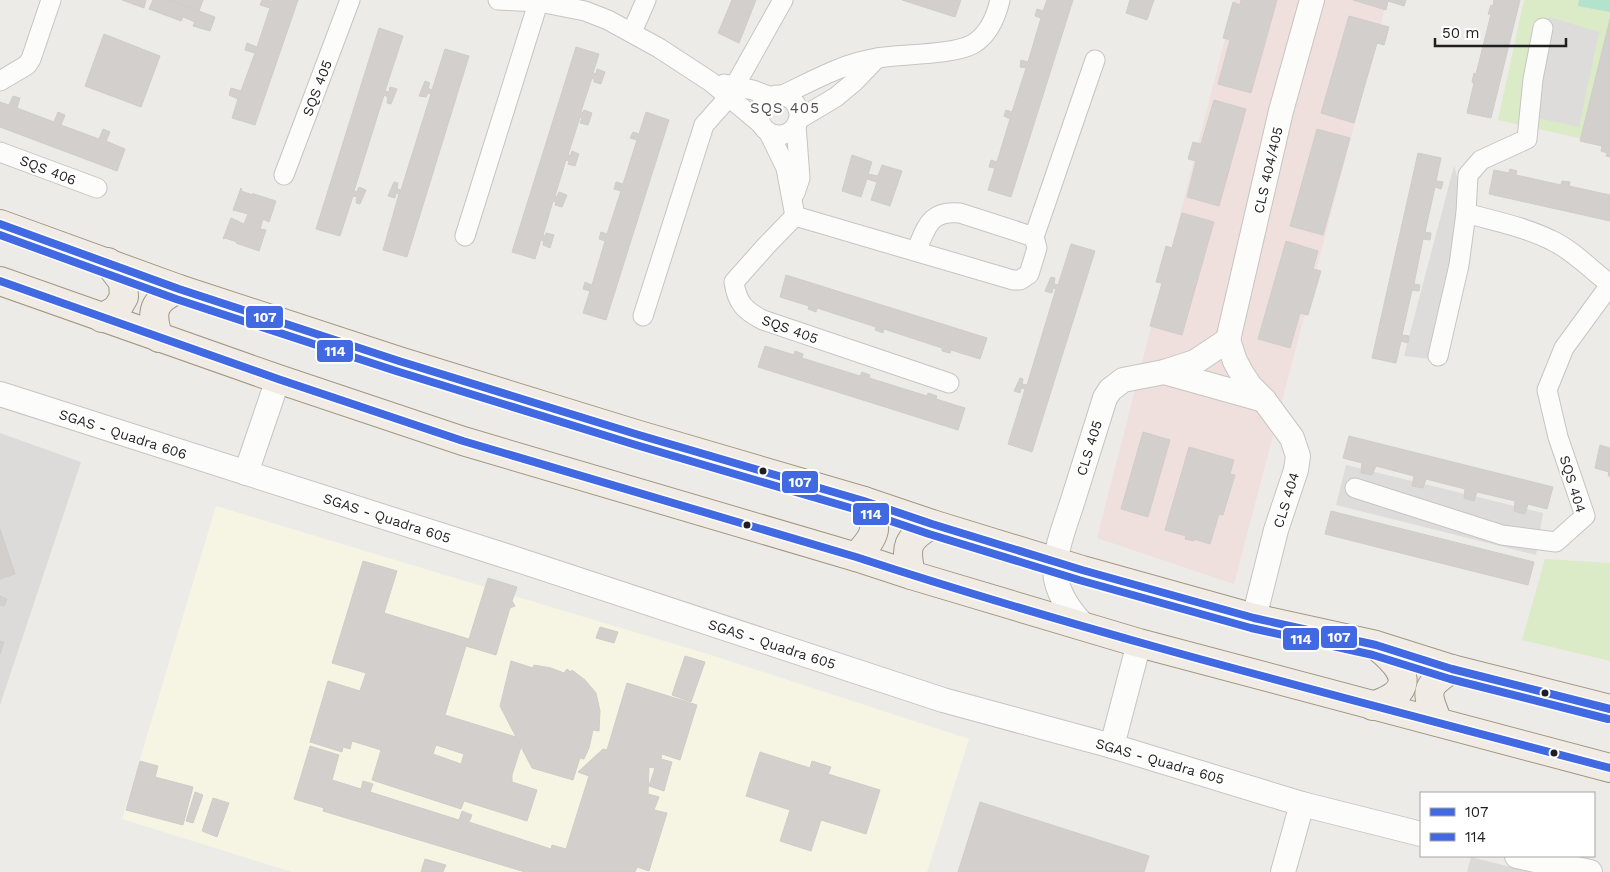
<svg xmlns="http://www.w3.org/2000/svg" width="1610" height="872" viewBox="0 0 1610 872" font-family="'Work Sans',sans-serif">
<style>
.residential{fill:#dcdbd9}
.commercial{fill:#efdfdd}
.education{fill:#f6f5e3}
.religious{fill:#dbdad9}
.grass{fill:#dbeac7}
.pitch{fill:#b3e3cd}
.parking{fill:#dddcdb}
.building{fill:#d2cfcc;stroke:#d0cdc9;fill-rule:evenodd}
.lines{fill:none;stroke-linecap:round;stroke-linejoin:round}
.minor-casing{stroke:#c6c5c3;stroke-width:21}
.tertiary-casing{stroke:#c6c5c3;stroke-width:26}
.primary-casing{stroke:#a39783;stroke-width:30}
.minor{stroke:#fcfcfb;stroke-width:19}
.tertiary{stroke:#fcfcfb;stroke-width:24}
.primary{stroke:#f0ebe5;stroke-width:28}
.bus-1-casing{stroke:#fff;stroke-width:11}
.bus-2-casing{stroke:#fff;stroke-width:11}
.bus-1{stroke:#4169e1;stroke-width:8}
.bus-2{stroke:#4169e1;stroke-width:8}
.bus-dot{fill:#1f1f1f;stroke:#fff;stroke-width:2}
.labels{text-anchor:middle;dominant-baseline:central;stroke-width:4;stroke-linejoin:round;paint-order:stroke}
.street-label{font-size:14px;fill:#1f1f1f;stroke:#fff}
.neighbourhood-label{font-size:15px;letter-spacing:1px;fill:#525252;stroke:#fff}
.line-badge{stroke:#fff;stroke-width:2}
.badge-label{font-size:14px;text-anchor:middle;font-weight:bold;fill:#fff}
</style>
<rect width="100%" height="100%" fill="#edebe7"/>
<polygon class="residential" points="0,433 81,462 0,705"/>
<polygon class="commercial" points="1235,0 1387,0 1234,584 1097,538"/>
<polygon class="education" points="216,506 714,656 969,739 927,872 292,872 122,819"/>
<polygon class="religious" points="1471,857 1530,872 1467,872"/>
<g class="grass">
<polygon points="1524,0 1610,0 1610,59 1592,141 1498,120"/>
<polygon points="1545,559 1610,563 1610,661 1522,640"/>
</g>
<polygon class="pitch" points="1579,0 1610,0 1610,12 1578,6"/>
<g class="parking">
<polygon points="1549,17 1599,32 1579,127 1529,116"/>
<polygon points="1454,166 1472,231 1448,361 1404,356"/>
<polygon points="1346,465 1543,513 1536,555 1336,505"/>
</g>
<g class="building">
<polygon points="122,0 146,0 144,8"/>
<polygon points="153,0 169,0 215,17 210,31 193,26 195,22 183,17 181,21 149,9"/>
<polygon points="169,0 203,0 199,11"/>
<polygon points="262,0 272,1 273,0 298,0 255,125 232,118 238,99 229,95 231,88 241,91 255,53 245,50 247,43 257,47 270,8 260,5"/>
<polygon points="732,0 756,0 739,43 718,33"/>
<polygon points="902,0 961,0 955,17"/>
<polygon points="1047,0 1073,0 1011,197 988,190 995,168 989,167 991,160 997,162 1010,119 1004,116 1006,110 1012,112 1026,68 1020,67 1021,60 1028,62 1041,18 1035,16 1037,9 1043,11"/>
<polygon points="1130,0 1154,0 1147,20 1126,13"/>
<polygon points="1241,0 1277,0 1251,93 1218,84 1230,40 1223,38 1233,2 1240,5"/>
<polygon points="1353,0 1406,0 1404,6 1388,1 1386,10"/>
<polygon points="1494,0 1520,0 1491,118 1467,113 1474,83 1472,82 1474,73 1476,74 1491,14 1488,14 1491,5 1493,6"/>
<polygon points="1349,16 1389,27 1384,45 1377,43 1354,123 1321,113"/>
<polygon points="1610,19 1610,157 1606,156 1607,153 1601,151 1602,146 1580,141"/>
<polygon points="379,28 403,36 385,91 389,92 390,87 397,89 391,104 387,103 388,97 384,95 354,191 357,192 359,187 366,190 360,204 356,203 357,197 353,196 340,236 316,229"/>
<polygon points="104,34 160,56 141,107 85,86"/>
<polygon points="576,47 599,54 593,73 596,74 597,69 605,72 601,84 594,82 594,79 592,78 584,102 581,112 583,113 584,110 592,113 588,125 580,123 582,118 580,117 568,155 570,156 572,151 579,154 575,166 568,164 569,161 566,160 555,196 557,197 559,192 567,195 562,207 555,205 556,202 553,201 543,235 545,236 546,233 554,235 550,248 543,245 544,241 541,240 535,259 512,252"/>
<polygon points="445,49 469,56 407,257 383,250 399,194 396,193 395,198 388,196 394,182 398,183 397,189 401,190 431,94 428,93 426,97 419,96 425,81 430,83 428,88 432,90"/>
<polygon points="13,96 20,98 17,108 54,122 58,112 65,115 61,125 99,139 103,129 110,132 106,141 125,149 117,171 0,127 0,102 9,105"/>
<polygon points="1214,100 1246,109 1219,206 1187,197 1196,161 1188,159 1193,142 1201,144"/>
<polygon points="646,112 669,120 606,320 583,313 590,291 583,289 585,282 592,285 605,241 599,239 601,232 607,234 621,191 614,189 616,182 623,184 637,140 630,138 633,132 639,134"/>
<polygon points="1317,129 1350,138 1323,235 1290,226"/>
<polygon points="1418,153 1441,158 1436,181 1443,182 1441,189 1435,187 1425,232 1431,233 1430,240 1423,239 1414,284 1420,285 1419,291 1412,290 1402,335 1409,336 1408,343 1401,341 1396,363 1372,358"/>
<polygon points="852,155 872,162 868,174 878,176 882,165 902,171 890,206 871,200 877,182 867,179 861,197 842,191"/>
<polygon points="1510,169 1517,171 1516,175 1561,185 1562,181 1570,182 1569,186 1610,195 1610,221 1489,194 1494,170 1509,173"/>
<polygon points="241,188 242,189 241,191 253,195 253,193 254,194 276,201 269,222 263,219 260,229 266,230 259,251 236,243 237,242 225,238 223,239 231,218 244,224 248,214 233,210"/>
<polygon points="1182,213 1214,222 1182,335 1150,326 1162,283 1156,282 1166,246 1172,248"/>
<polygon points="1286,241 1318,251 1313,269 1321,271 1308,315 1300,313 1290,348 1258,339"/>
<polygon points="1071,244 1095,251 1032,452 1008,444 1025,389 1021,388 1020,393 1014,391 1020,378 1023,379 1022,384 1027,385 1056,289 1053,288 1052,293 1045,291 1051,277 1055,278 1054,284 1058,285"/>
<polygon points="786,275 987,338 980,359 951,350 950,353 942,351 942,348 884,329 883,333 875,330 876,327 817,308 816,312 808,309 809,306 780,297"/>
<polygon points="765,346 794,355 795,351 803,354 802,358 860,376 862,372 870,375 869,378 927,396 928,393 937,396 936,399 965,408 958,430 758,367"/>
<polygon points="1143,432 1170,440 1148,517 1121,509"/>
<polygon points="1349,436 1553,487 1547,509 1528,504 1525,514 1514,511 1515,501 1477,492 1474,501 1464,498 1465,489 1426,479 1423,488 1412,486 1414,476 1376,466 1372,475 1361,473 1362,463 1343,458"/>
<polygon points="1600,445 1610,448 1610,476 1608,476 1609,472 1595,468"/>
<polygon points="1189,447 1234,460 1230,474 1235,475 1223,515 1219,514 1210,544 1194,539 1194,541 1185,539 1186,536 1165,530"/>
<polygon points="1331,511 1534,562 1528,585 1325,534"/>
<polygon points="0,529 15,574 0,579"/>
<path d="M363,561L397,571L384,613L469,639L488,578L517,587L512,601L515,606L510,608L496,655L466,646L445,715L516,737L521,747L512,775V782L537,790L527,821L464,801L461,809L372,780L381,750L352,741L350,749L343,747L342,752L310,742L328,681L360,691L366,673L332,663ZM436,745L464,754L461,764L433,754Z"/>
<polygon points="0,596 7,599 4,606 0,605"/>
<polygon points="600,627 618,632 614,643 596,638"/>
<polygon points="0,641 4,642 0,654"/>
<polygon points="685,656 705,662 691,702 672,695"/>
<polygon points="511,661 533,668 534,665 551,668 564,673 567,669 571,672 572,670 585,680 596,693 600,711 599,731 593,730 589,748 584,759 580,758 573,780 532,768 500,706"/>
<polygon points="627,683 697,705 680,760 662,754 661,759 672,762 664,791 649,786 655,768 649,767 648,794 659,797 654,810 667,813 649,871 637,867 635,872 525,872 323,811 324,808 294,799 310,746 339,755 332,780 361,789 363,781 373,784 370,792 459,820 462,811 472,815 469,822 551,849 552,845 566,849 589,776 578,772 603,749 607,750"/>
<polygon points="760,752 810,768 812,761 831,767 828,774 880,790 866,834 821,820 811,851 780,841 790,810 746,796"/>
<polygon points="140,761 158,766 155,777 193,787 183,825 126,810"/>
<polygon points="195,792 203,795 193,823 186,821"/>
<polygon points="213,798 229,803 217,837 202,831"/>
<polygon points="980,802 1149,856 1144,872 958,872"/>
<polygon points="425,859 446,865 443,872 421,872"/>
</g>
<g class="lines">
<g class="minor-casing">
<g id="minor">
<polyline points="498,0 539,2 585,11 608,20 659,48 711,82 760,123"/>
<polyline points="632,32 646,0"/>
<polyline points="0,81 27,65 31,59 51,0"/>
<polyline points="724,84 753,90 771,97"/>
<circle cx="779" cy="115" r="20"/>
<path d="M783,95C814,80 844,63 878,58C902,54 954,55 973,44C988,35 996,17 1000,0"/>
<polyline points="799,119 836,97 854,82 877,58"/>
<polyline points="769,133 786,168 795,216 1013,280 1020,280 1029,274 1037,248 1034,237 1095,60"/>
<polyline points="0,152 97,188"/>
<polyline points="284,175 350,0"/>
<polyline points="795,193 800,178 796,125"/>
<polyline points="1466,213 1468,175 1481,160 1527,139 1533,79 1543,28"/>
<path d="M795,216L765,247L734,282C737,303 745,311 763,320L949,383"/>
<polyline points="465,236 539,0"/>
<path d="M916,251C927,227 929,210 960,213L1034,237"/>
<polyline points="643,316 704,125 728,98 783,0"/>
<path d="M1438,356L1459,265L1466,213C1494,221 1525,227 1551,240C1573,250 1591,270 1610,284"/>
<polyline points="1355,488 1502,535 1556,542 1585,516 1558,437 1547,390 1564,348 1610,285"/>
</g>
</g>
<g class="tertiary-casing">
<g id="tertiary">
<polyline points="1228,340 1281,111 1312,0"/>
<polyline points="1228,340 1235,361 1242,374 1250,386 1264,400 1292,438 1298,456 1296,470 1276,530 1254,618"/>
<polyline points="1164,372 1264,400"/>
<polyline points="0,394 506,556 943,700 1112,746 1302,804 1421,834"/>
<polyline points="246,473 278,379"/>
<path d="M1085,627C1071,613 1060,598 1056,579C1052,555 1066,523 1073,500C1084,466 1094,432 1105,398L1110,390L1123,380L1164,372L1195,362L1228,340"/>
<polyline points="1112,746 1139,643"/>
<polyline points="1517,856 1590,872"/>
<polyline points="1283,872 1302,804"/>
</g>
</g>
<g class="primary-casing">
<g id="primary">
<polyline points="0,224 179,289 399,361 639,435 864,501 932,524 1082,570 1254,618 1376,645 1452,669 1610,709"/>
<polyline points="0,281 278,379 463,441 856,557 911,575 1139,643 1610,768"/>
<polyline points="102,318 117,309 124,297 123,282 108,262"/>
<path d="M159,338C150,312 152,301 179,289"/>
<path d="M856,557C877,534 880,528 864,501"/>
<path d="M911,575C905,546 906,540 932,524"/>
<path d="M1373,706C1380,703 1389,700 1395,695C1415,678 1391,658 1378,647"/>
<path d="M1438,722C1426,693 1423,687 1452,669"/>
</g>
</g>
<use href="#minor" class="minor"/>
<use href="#tertiary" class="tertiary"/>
<use href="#primary" class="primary"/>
<g class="bus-1-casing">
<g id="bus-1">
<polyline points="0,224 179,289 399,361 639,435 864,501 932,524 1082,570 1254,618 1376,645 1452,669 1610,709"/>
<path d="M0,281L278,379L463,441L856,557C1104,638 1358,701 1610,768"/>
</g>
</g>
<g class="bus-2-casing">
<polyline id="bus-2" points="0,235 176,299 396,371 636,445 861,511 929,534 1079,580 1251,628 1373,655 1450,679 1608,719"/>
</g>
<use href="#bus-1" class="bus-1"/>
<use href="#bus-2" class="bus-2"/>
</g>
<g class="bus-dot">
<circle cx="763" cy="471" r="4.5"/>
<circle cx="747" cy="525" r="4.5"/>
<circle cx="1545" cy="693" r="4.5"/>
<circle cx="1554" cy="753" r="4.5"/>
</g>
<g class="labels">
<g class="street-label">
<text transform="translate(317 88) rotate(-69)">SQS 405</text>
<text transform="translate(48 170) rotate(21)">SQS 406</text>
<text transform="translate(1268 170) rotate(-77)">CLS 404/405</text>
<text transform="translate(790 329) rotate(20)">SQS 405</text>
<text transform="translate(123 434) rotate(18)">SGAS - Quadra 606</text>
<text transform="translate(1089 448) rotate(-73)">CLS 405</text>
<text transform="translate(1573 484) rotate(73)">SQS 404</text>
<text transform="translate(1286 500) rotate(-73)">CLS 404</text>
<text transform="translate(387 518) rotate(18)">SGAS - Quadra 605</text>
<text transform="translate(772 644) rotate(18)">SGAS - Quadra 605</text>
<text transform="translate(1160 761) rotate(16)">SGAS - Quadra 605</text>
</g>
<g class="neighbourhood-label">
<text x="785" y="108">SQS 405</text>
</g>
</g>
<g class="line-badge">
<rect x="245" y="305" width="39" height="24" rx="5" fill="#4169e1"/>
<rect x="316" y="339" width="38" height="24" rx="5" fill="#4169e1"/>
<rect x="781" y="470" width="38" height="24" rx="5" fill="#4169e1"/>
<rect x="852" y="502" width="38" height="24" rx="5" fill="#4169e1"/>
<rect x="1320" y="625" width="38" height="24" rx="5" fill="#4169e1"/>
<rect x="1282" y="627" width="38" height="24" rx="5" fill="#4169e1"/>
</g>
<g class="badge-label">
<text x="265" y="322">107</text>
<text x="335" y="356">114</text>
<text x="800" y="487">107</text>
<text x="871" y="519">114</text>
<text x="1339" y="642">107</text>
<text x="1301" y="644">114</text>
</g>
<rect x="1420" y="792" width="175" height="65" fill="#ffffff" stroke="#a5a5a5"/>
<rect x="1430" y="808" width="25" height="8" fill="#4169e1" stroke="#a5a5a5"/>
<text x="1465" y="817" font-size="15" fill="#1f1f1f">107</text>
<rect x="1430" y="833" width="25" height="8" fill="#4169e1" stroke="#a5a5a5"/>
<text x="1465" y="842" font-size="15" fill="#1f1f1f">114</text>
<path d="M1435 38v8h131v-8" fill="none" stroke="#1f1f1f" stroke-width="2.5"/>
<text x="1442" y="38" font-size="15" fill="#1f1f1f" stroke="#ffffff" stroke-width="4" paint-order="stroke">50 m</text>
</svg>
